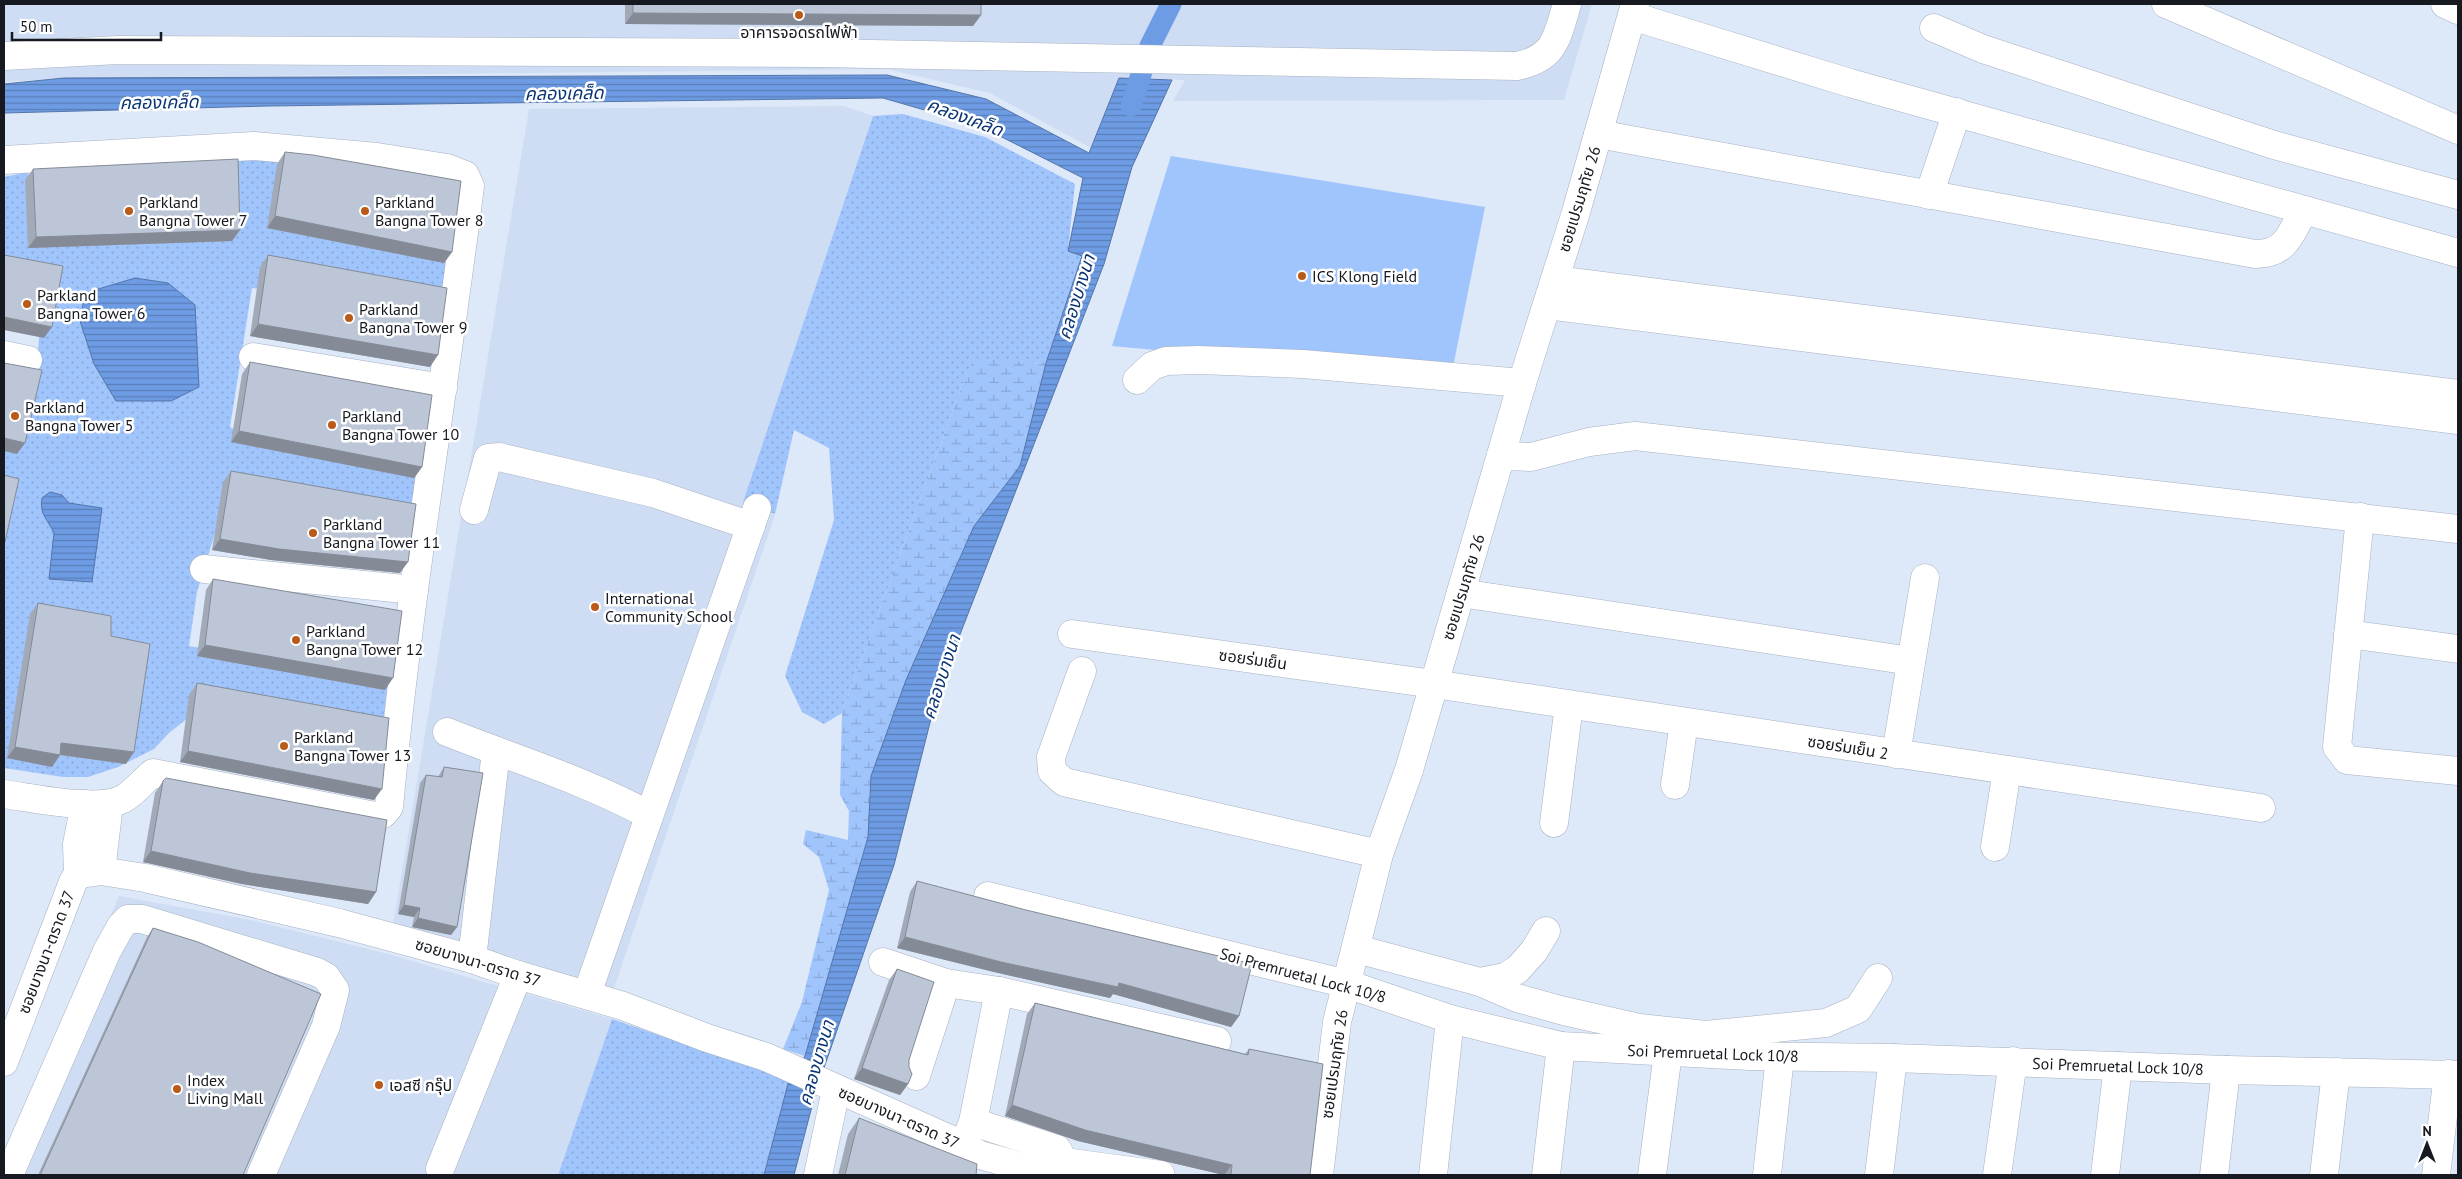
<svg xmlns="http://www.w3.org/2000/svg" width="2462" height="1179" viewBox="0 0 2462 1179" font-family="'PT Sans','Noto Sans Thai',sans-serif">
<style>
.built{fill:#ceddf3}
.green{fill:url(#green-dots)}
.wetland{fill:url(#wetland-marsh)}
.pitch{fill:#a0c4fc}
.water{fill:url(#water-rules);stroke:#5475a9}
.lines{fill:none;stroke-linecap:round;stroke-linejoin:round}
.canal{stroke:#6e9ce4;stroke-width:21}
.minor-casing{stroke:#a7b1c0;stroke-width:29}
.minor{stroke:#fff;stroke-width:28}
.wall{fill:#a2aab8}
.shaded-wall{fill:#848b96}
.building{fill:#bcc6d6;stroke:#848b96}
.poi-dot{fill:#ba5a18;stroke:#fff;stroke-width:2}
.labels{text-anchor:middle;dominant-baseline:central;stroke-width:5;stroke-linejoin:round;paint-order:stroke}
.poi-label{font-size:16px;fill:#16191f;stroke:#fff;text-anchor:start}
.street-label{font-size:16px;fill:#16191f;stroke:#fff}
.water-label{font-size:18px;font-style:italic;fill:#0a3575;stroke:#fff}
</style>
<defs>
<pattern id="green-dots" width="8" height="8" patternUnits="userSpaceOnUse" patternTransform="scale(1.25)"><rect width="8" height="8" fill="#a0c4fc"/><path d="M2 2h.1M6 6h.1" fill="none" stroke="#89a8d8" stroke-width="1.8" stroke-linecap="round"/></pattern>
<pattern id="wetland-marsh" width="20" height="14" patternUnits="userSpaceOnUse" patternTransform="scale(1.25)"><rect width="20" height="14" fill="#a0c4fc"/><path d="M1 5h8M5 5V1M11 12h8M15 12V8" fill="none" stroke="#89a8d8"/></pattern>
<pattern id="water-rules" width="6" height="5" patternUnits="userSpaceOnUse" patternTransform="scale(1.25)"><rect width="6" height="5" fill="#6e9ce4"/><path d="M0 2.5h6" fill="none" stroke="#597eb8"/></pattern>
</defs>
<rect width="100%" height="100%" fill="#dde8f8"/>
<g class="built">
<polygon points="4,4 1592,4 1564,100 1173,101 1185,80 1120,78 1091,148 990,93 887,69 64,78 4,82"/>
<polygon points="844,106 873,116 743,502 775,515 613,991 577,981 501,953 393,925 529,109"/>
<polygon points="119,896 251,920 388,954 612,1019 558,1175 4,1175 4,1170"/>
</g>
<g class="green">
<polygon points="903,114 985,137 1075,184 1068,250 1082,256 1046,363 974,359 962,385 842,713 824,724 802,712 785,676 834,520 829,448 794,430 775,514 743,502 873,116"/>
<polygon points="228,153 288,155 459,250 450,311 252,288 230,427 246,437 426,464 418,527 226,497 197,592 189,646 393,683 390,736 194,713 169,733 154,749 118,767 88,777 63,777 4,768 4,445 38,352 42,293 4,280 4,177 28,172 45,239"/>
<polygon points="612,1019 789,1080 764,1175 558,1175"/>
</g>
<polygon class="wetland" points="974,358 1046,363 1020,466 974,526 871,776 868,837 805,1056 783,1049 802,1002 829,890 819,857 803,844 806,830 848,840 849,811 840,795 842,713 962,385"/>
<polygon class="pitch" points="1171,156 1485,207 1451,377 1112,346"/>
<g class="water">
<polygon points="887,75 986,99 1089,153 1119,78 1172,80 1132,167 1104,264 938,691 894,865 816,1091 794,1175 764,1175 789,1080 805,1056 868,837 871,776 906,680 974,526 1020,466 1046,363 1082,256 1068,251 1083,178 980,126 883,98 268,106 4,113 4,84 64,78"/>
<polygon points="135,278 168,283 195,305 199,387 171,401 116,401 94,364 80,321 85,293"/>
<path d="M50,492L62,495L69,503L102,508L92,582L49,579L54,533C48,520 39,514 42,498Z"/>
</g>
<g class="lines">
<polyline class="canal" points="1131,106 1150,46 1171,4"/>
<g class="minor-casing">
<g id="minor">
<polyline points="2166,4 2458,130"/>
<polyline points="2445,4 2458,10"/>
<polyline points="1632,16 1850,83 2458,253"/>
<polyline points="1934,28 1983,49 2274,145 2458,195"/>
<path d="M4,56L118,50L818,53L1517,66C1555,58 1557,38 1567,4"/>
<path d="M1598,134L2255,254C2287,254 2290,234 2304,210"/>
<path d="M4,160L254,146L377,157L447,168L465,175L470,186C444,393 408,599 389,807L383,814L375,816L153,773C144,780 134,793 123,799C97,812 34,798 4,794"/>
<polyline points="1929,195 1957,112"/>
<polyline points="1555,280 2458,394"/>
<polyline points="1547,305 2458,420"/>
<polyline points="4,355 28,360"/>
<polyline points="253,357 443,388"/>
<polyline points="1137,380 1152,366 1166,361 1199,360 1303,364 1522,383"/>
<polyline points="1501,456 1531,457 1589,442 1635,436 2458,529"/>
<polyline points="474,510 488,458 499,457 653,493 751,526"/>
<polyline points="2360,517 2337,747 2347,760 2458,771"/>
<polyline points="204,569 414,590"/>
<polyline points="1461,593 1911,661"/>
<polyline points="1072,634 1434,684 2261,808"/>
<polyline points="2348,634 2458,649"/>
<polyline points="1082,671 1051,757 1052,771 1064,782 1379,854"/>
<path d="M447,732C515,759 584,780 649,815"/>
<polyline points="1896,754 1925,578"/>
<polyline points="1675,785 1684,722"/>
<polyline points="1554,823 1569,705"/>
<polyline points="1995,847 2007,770"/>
<polyline points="101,871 109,804"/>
<polyline points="78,874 77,844 85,804"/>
<polyline points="988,896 1347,984 1450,1019 1561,1046 1749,1056 1893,1058 2226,1070 2458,1075"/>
<polyline points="1357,949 1480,982 1505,977 1518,969 1534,951 1546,931"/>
<polyline points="472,959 496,751"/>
<polyline points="883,962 946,983 999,991 1217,1041"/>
<polyline points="1480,982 1517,998 1564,1011 1639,1028 1706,1035 1826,1023 1858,1009 1878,978"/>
<polyline points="587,994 757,508"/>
<polyline points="4,1062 73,882 78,874 101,871 145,878 339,923 472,959 518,975 623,1006 707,1038 766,1057 963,1145 980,1155 1052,1175"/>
<polyline points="916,1076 946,983"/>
<polyline points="973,1122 1057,1149 1064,1162 1161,1175"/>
<polyline points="966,1139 973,1122 999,991"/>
<polyline points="440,1169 518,975"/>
<polyline points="9,1175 107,951 121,926 128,919 142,919 317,972 326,977 335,990 326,1026 261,1175"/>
<polyline points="818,1175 836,1090"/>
<polyline points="1319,1175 1337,1022 1379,854 1409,770 1522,383 1576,212 1635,4"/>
<polyline points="1433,1175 1450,1019"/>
<polyline points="1546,1175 1561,1046"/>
<polyline points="1652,1175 1668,1053"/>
<polyline points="1767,1175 1780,1057"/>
<polyline points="1879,1175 1893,1058"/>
<polyline points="1997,1175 2013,1061"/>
<polyline points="2105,1175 2118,1066"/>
<polyline points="2214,1175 2226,1070"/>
<polyline points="2324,1175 2336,1072"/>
<polyline points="2436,1175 2448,1074"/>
</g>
</g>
<use href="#minor" class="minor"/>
</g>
<g class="wall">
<polygon points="625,4 981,4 981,15 973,26 625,24"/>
<polygon points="285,152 452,252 444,263 267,228 277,164"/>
<polygon points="33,169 240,230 232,241 28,248 25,180"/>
<polygon points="268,255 430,367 250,336 260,267"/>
<polygon points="250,362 422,467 414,478 231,442 242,374"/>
<polygon points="231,471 400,573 271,560 212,550 223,482"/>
<polygon points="213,579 385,690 197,656 206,590"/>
<polygon points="38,603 111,636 126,764 60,755 52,767 7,758 30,614"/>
<polygon points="197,683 374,800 180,762 189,695"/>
<polygon points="444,767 457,927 451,935 412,927 414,917 398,914 420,783 426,775 438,777"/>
<polygon points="163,781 376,892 368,904 242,884 143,862 155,793"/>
<polygon points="917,881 1239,1016 1231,1027 1113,994 1110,998 994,972 897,948 910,892"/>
<polygon points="153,928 243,1175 38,1175 147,937"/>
<polygon points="897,969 908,1084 900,1095 854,1079 889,980"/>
<polygon points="1035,1003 1245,1054 1249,1049 1310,1175 1224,1175 1078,1141 1005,1116 1027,1014"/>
<polygon points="859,1118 976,1175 838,1175 848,1134"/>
</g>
<g class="shaded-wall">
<polygon points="633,13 981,15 973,26 625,24"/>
<polygon points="275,216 452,252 444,263 267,228"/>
<polygon points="240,230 232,241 28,248 36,237"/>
<polygon points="4,317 52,327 44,338 4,330"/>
<polygon points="258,324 438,355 430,367 250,336"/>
<polygon points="239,431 422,467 414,478 231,442"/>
<polygon points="4,438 25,443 17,454 4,451"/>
<polygon points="220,539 408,562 400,573 271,560 212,550"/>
<polygon points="205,645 393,678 385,690 197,656"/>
<polygon points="61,743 134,752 126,764 54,754"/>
<polygon points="15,747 60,755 52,767 7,758"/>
<polygon points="188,751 382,789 374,800 180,762"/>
<polygon points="151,851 376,892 368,904 242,884 143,862"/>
<polygon points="404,905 420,908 414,917 398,914"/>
<polygon points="418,918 457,927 451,935 412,927"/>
<polygon points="905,937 1119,983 1239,1016 1231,1027 1113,994 1110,998 994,972 897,948"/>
<polygon points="862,1068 908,1084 900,1095 854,1079"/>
<polygon points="1012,1105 1232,1165 1224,1175 1078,1141 1005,1116"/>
</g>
<g class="building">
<polygon points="633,4 981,4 981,15 633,13"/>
<polygon points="285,152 313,155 461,181 452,252 275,216"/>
<polygon points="238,159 240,230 36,237 33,169"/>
<polygon points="4,255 63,266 52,327 4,317"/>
<polygon points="268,255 447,288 438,355 258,324"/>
<polygon points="250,362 432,395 422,467 239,431"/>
<polygon points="4,363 42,370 25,443 4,438"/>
<polygon points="231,471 416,504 408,562 279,549 220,539"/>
<polygon points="4,475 19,479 5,542 4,542"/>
<polygon points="213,579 402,611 393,678 205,645"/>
<polygon points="38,603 111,616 111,636 150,644 134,752 61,743 60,755 15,747"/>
<polygon points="197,683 389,718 382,789 188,751"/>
<polygon points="444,767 483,773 457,927 418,918 420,908 404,905 426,775 442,777"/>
<polygon points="166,778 387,820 376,892 250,873 151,851 163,781"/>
<polygon points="917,881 1026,910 1252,964 1239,1016 1119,983 1118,987 1001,962 905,937"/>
<polygon points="153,928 198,942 321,994 243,1175 40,1175"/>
<polygon points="897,969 934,982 909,1060 909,1067 912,1074 908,1084 862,1068"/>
<polygon points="1035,1003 1248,1055 1249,1049 1323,1064 1310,1175 1231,1175 1232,1165 1085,1130 1012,1105"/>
<polygon points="859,1118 977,1164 976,1175 845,1175"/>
</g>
<g class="poi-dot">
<circle cx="799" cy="15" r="5"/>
<circle cx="129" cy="211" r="5"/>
<circle cx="365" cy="211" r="5"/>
<circle cx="1302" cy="276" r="5"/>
<circle cx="27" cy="304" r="5"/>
<circle cx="349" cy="318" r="5"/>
<circle cx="15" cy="416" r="5"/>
<circle cx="332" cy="425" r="5"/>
<circle cx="313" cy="533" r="5"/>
<circle cx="595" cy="607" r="5"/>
<circle cx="296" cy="640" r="5"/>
<circle cx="284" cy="746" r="5"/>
<circle cx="379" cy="1085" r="5"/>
<circle cx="177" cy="1089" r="5"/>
</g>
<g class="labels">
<g class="poi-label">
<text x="799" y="32" text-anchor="middle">อาคารจอดรถไฟฟ้า</text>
<text x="139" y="202">Parkland<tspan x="139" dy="18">Bangna Tower 7</tspan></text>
<text x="375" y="202">Parkland<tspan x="375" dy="18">Bangna Tower 8</tspan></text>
<text x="1312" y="276">ICS Klong Field</text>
<text x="37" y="295">Parkland<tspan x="37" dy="18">Bangna Tower 6</tspan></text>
<text x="359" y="309">Parkland<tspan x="359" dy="18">Bangna Tower 9</tspan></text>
<text x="25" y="407">Parkland<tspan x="25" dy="18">Bangna Tower 5</tspan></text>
<text x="342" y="416">Parkland<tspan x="342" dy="18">Bangna Tower 10</tspan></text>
<text x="323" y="524">Parkland<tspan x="323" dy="18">Bangna Tower 11</tspan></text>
<text x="605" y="598">International<tspan x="605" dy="18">Community School</tspan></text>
<text x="306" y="631">Parkland<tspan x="306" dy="18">Bangna Tower 12</tspan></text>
<text x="294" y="737">Parkland<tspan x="294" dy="18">Bangna Tower 13</tspan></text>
<text x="187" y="1080">Index<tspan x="187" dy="18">Living Mall</tspan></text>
<text x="389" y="1085">เอสซี กรุ๊ป</text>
</g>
<g class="street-label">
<text transform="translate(1579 199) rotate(-73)">ซอยเปรมฤทัย 26</text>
<text transform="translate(1463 587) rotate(-73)">ซอยเปรมฤทัย 26</text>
<text transform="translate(1253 659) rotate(8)">ซอยร่มเย็น</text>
<text transform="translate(1848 747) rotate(9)">ซอยร่มเย็น 2</text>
<text transform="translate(46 952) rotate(-69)">ซอยบางนา-ตราด 37</text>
<text transform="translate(478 962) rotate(17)">ซอยบางนา-ตราด 37</text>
<text transform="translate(1303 975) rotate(15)">Soi Premruetal Lock 10/8</text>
<text transform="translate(1713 1053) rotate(2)">Soi Premruetal Lock 10/8</text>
<text transform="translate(1334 1064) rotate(-82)">ซอยเปรมฤทัย 26</text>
<text transform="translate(2118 1066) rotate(2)">Soi Premruetal Lock 10/8</text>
<text transform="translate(899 1117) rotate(24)">ซอยบางนา-ตราด 37</text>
</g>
<g class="water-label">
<text transform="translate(564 93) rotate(-1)">คลองเคล็ด</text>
<text transform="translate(159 102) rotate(-1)">คลองเคล็ด</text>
<text transform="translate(965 117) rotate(20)">คลองเคล็ด</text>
<text transform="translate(1076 297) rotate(-73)">คลองบางนา</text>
<text transform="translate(941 677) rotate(-72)">คลองบางนา</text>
<text transform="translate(816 1063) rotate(-74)">คลองบางนา</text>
</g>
</g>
<rect width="2462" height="1179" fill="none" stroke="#16191f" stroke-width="10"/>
<g transform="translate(2427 1144)" stroke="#ffffff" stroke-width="4" paint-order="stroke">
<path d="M0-4L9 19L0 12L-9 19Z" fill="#16191f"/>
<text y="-8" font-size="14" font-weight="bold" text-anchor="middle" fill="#16191f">N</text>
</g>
<path d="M12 32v8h149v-8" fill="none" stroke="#16191f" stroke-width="2.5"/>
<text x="20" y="32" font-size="15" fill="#16191f" stroke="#ffffff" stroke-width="4" paint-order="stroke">50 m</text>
</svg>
